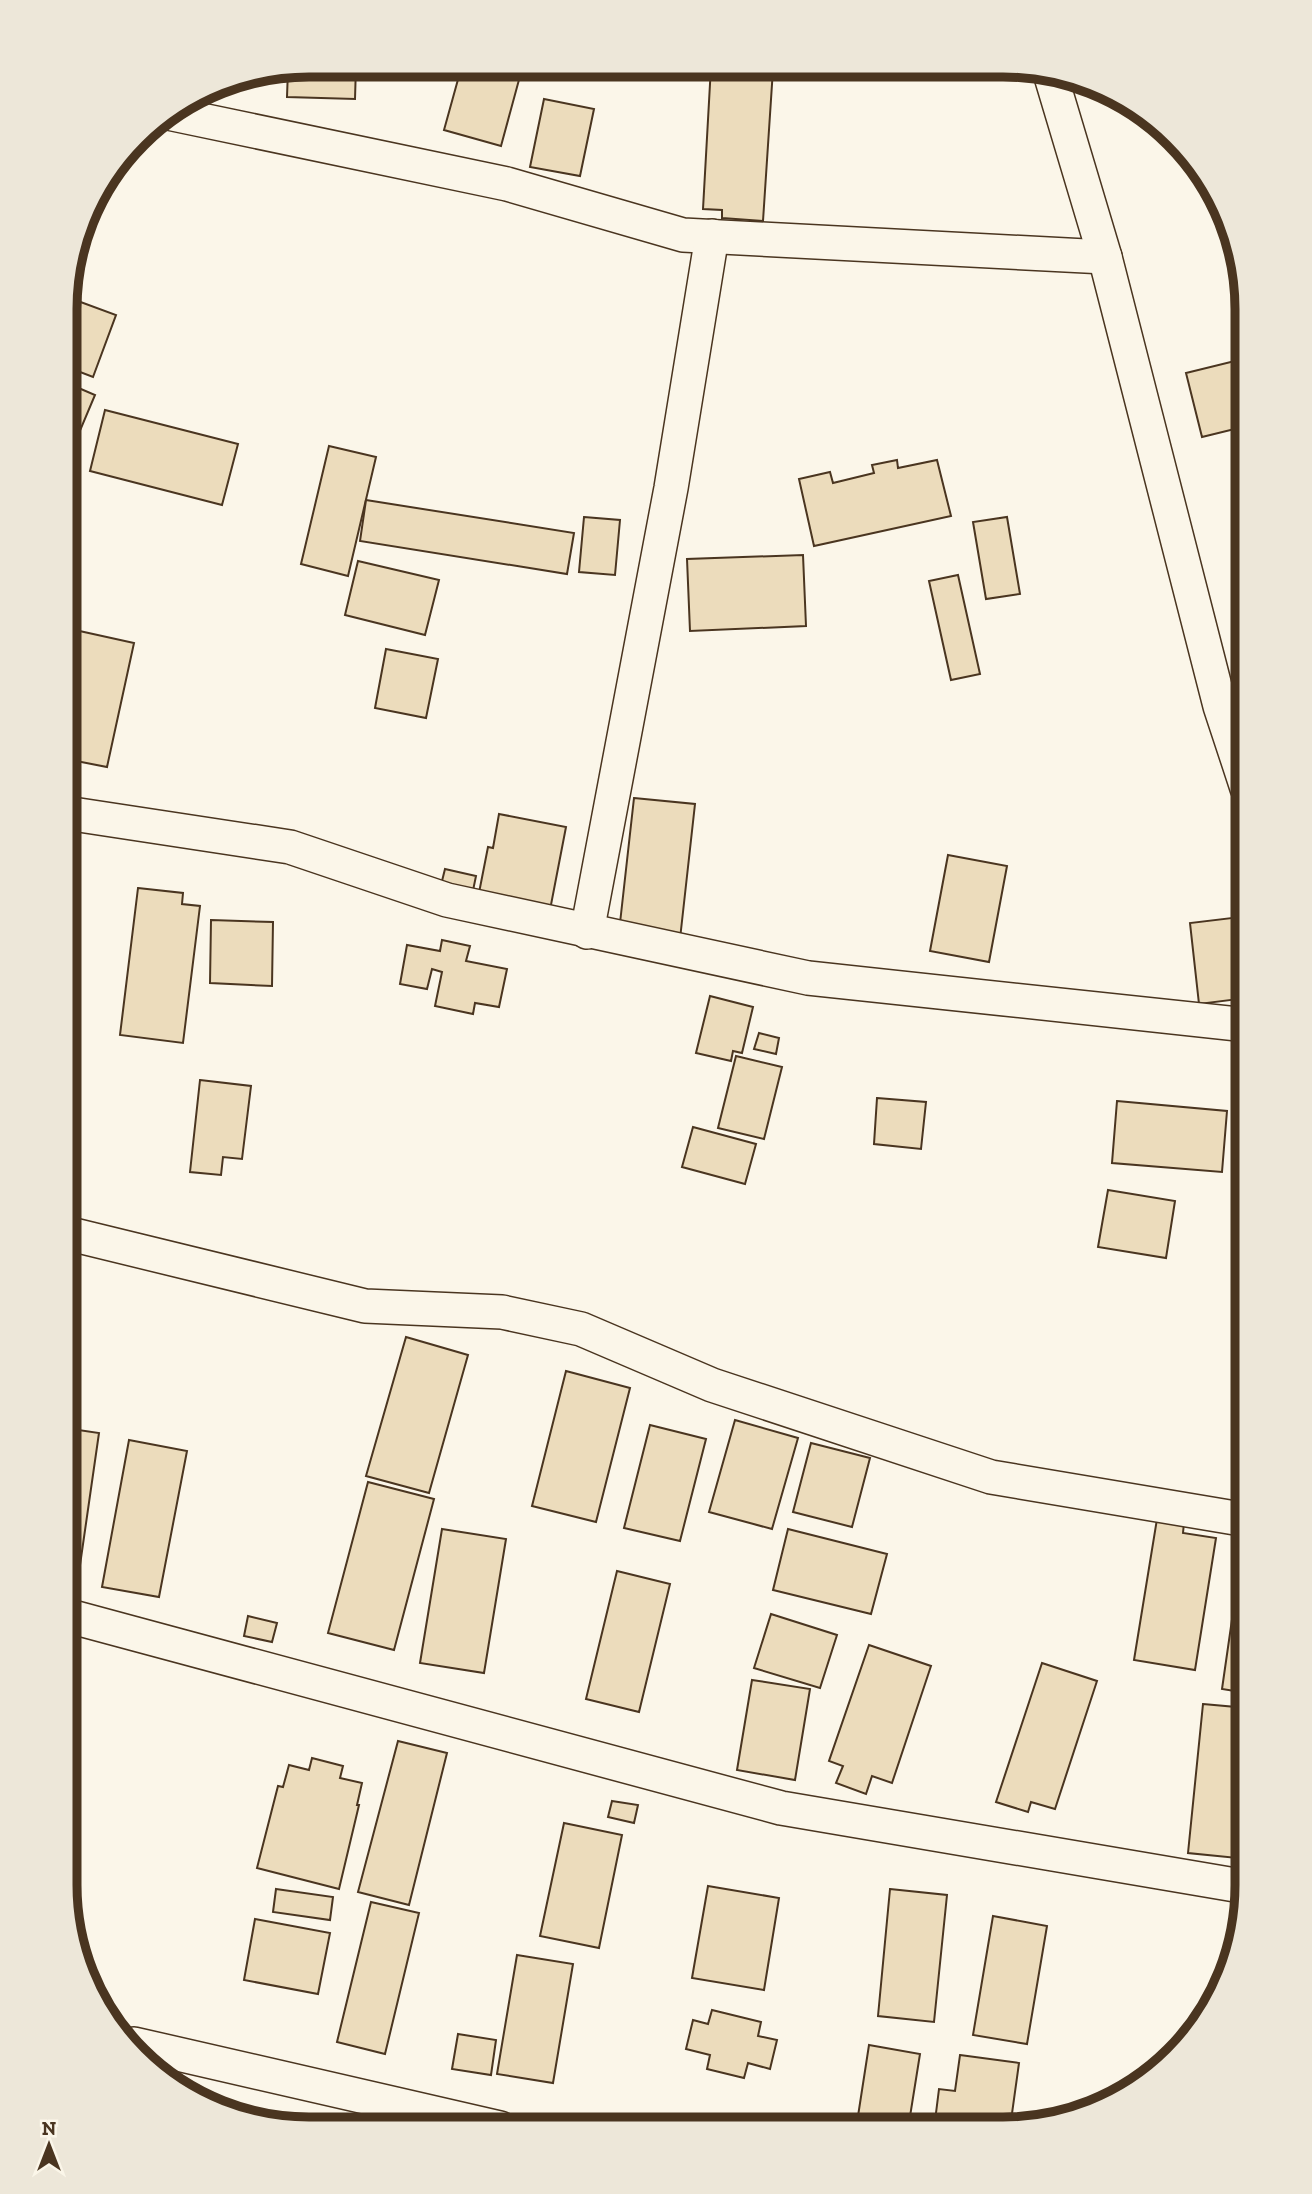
<svg xmlns="http://www.w3.org/2000/svg" width="1312" height="2194" viewBox="0 0 1312 2194" font-family="'Zilla Slab',serif">
<style>
.building{fill:#ecdcbc;stroke:#4a3520;stroke-width:2}
.lines{fill:none;stroke-linecap:round;stroke-linejoin:round}
.minor-casing{stroke:#4a3520;stroke-width:36}
.minor{stroke:#fbf6e9;stroke-width:33}
.rim{fill:none;stroke:#4a3520;stroke-width:9}
</style>
<rect width="100%" height="100%" fill="#fbf6e9"/>
<g class="building">
<polygon points="309,65 356,65 355,99 287,97 288,69"/>
<polygon points="462,65 523,65 501,146 444,130"/>
<polygon points="711,66 773,69 763,221 722,218 722,210 703,209"/>
<polygon points="544,99 594,109 580,176 530,167"/>
<polygon points="67,297 116,315 93,377 67,367"/>
<polygon points="1247,358 1247,426 1202,437 1186,373"/>
<polygon points="67,383 95,395 71,452 67,450"/>
<polygon points="105,410 238,444 222,505 90,471"/>
<polygon points="329,446 376,457 348,576 301,564"/>
<polygon points="897,460 898,468 937,460 951,516 814,546 799,479 830,472 833,483 874,473 872,465"/>
<polygon points="67,472 74,475 67,496"/>
<polygon points="366,500 574,533 567,574 360,541"/>
<polygon points="584,517 620,520 615,575 579,572"/>
<polygon points="1007,517 1020,594 986,599 973,522"/>
<polygon points="803,555 806,626 690,631 687,559"/>
<polygon points="358,561 439,580 425,635 345,615"/>
<polygon points="958,575 980,674 951,680 929,581"/>
<polygon points="75,630 134,643 107,767 66,759 66,672"/>
<polygon points="386,649 438,659 426,718 375,708"/>
<polygon points="634,798 695,804 680,939 619,932"/>
<polygon points="499,814 566,827 550,910 476,908 488,847 493,848"/>
<polygon points="948,855 1007,866 989,962 930,951"/>
<polygon points="445,869 476,876 470,905 438,897"/>
<polygon points="138,888 183,893 182,904 200,906 183,1043 120,1035"/>
<polygon points="1240,917 1247,998 1199,1004 1190,923"/>
<polygon points="211,920 273,922 272,986 210,983"/>
<polygon points="442,940 470,946 466,961 507,969 499,1007 475,1003 473,1014 435,1006 442,972 432,969 427,989 400,984 407,945 440,951"/>
<polygon points="710,996 753,1007 742,1053 733,1051 731,1061 696,1053"/>
<polygon points="759,1033 779,1038 776,1054 754,1049"/>
<polygon points="736,1056 782,1067 764,1139 718,1128"/>
<polygon points="200,1080 251,1086 242,1159 223,1157 221,1175 190,1172"/>
<polygon points="877,1098 926,1102 921,1149 874,1144"/>
<polygon points="1117,1101 1227,1111 1222,1172 1112,1163"/>
<polygon points="66,1111 77,1115 66,1152"/>
<polygon points="693,1127 756,1144 745,1184 682,1167"/>
<polygon points="1108,1190 1175,1201 1166,1258 1098,1247"/>
<polygon points="406,1337 468,1355 429,1493 366,1476"/>
<polygon points="566,1371 630,1388 596,1522 532,1506"/>
<polygon points="735,1420 798,1438 772,1529 709,1512"/>
<polygon points="650,1425 706,1439 680,1541 624,1528"/>
<polygon points="65,1428 99,1433 79,1572 65,1570"/>
<polygon points="129,1440 187,1451 159,1597 102,1587"/>
<polygon points="811,1443 870,1458 852,1527 793,1512"/>
<polygon points="368,1482 434,1499 394,1650 328,1633"/>
<polygon points="1157,1519 1184,1523 1183,1533 1216,1538 1195,1670 1134,1660"/>
<polygon points="442,1529 506,1539 484,1673 420,1663"/>
<polygon points="788,1529 887,1554 871,1614 773,1590"/>
<polygon points="1243,1543 1247,1543 1247,1693 1222,1689"/>
<polygon points="617,1571 670,1584 639,1712 586,1699"/>
<polygon points="771,1614 837,1635 820,1688 754,1668"/>
<polygon points="248,1616 277,1623 272,1642 244,1636"/>
<polygon points="869,1645 931,1666 892,1783 872,1776 866,1794 836,1783 843,1766 829,1761"/>
<polygon points="1042,1663 1097,1681 1055,1809 1031,1802 1028,1812 996,1802"/>
<polygon points="752,1680 810,1689 795,1780 737,1770"/>
<polygon points="1203,1704 1247,1708 1247,1859 1188,1853"/>
<polygon points="398,1741 447,1753 409,1905 358,1892"/>
<polygon points="312,1758 343,1766 340,1778 362,1783 357,1805 359,1805 339,1889 257,1868 278,1786 283,1787 289,1765 309,1770"/>
<polygon points="612,1801 638,1805 634,1823 608,1817"/>
<polygon points="564,1823 622,1835 599,1948 540,1936"/>
<polygon points="708,1886 779,1898 764,1990 692,1978"/>
<polygon points="276,1889 333,1897 330,1920 273,1912"/>
<polygon points="890,1889 947,1895 934,2022 878,2016"/>
<polygon points="371,1902 419,1913 385,2054 337,2042"/>
<polygon points="993,1916 1047,1926 1027,2044 973,2035"/>
<polygon points="255,1919 330,1933 318,1994 244,1980"/>
<polygon points="517,1955 573,1964 553,2083 497,2074"/>
<polygon points="712,2010 761,2022 758,2036 777,2040 770,2069 748,2063 744,2078 707,2069 710,2055 686,2049 693,2020 708,2024"/>
<polygon points="458,2034 496,2040 491,2075 452,2069"/>
<polygon points="869,2045 920,2054 908,2129 856,2129"/>
<polygon points="960,2055 1019,2063 1010,2128 934,2129 939,2089 955,2091"/>
</g>
<g class="lines">
<g class="minor-casing">
<g id="minor">
<polyline points="1050,73 1105,257 1220,706 1247,788"/>
<polyline points="168,113 507,184 683,235 1105,257"/>
<polyline points="66,813 290,847 447,900 808,978 1247,1025"/>
<polyline points="587,932 671,488 712,236"/>
<polyline points="66,1233 365,1306 502,1312 581,1329 712,1385 991,1477 1247,1520"/>
<polyline points="65,1615 781,1808 1247,1887"/>
<polyline points="134,2044 500,2128"/>
</g>
</g>
<use href="#minor" class="minor"/>
</g>
<path d="M0 0H1312V2194H0ZM309 77H1003A232 232 0 0 1 1235 309V1885A232 232 0 0 1 1003 2117H309A232 232 0 0 1 77 1885V309A232 232 0 0 1 309 77Z" fill="#ede7d9" fill-rule="evenodd"/>
<path class="rim" d="M309 77H1003A232 232 0 0 1 1235 309V1885A232 232 0 0 1 1003 2117H309A232 232 0 0 1 77 1885V309A232 232 0 0 1 309 77Z"/>
<g transform="translate(49 2145)" stroke="#fbf6e9" stroke-width="5" paint-order="stroke">
<path d="M0-5L12 26L0 18L-12 26Z" fill="#4a3520"/>
<text y="-10" font-size="19" font-weight="bold" text-anchor="middle" fill="#4a3520">N</text>
</g>
</svg>
